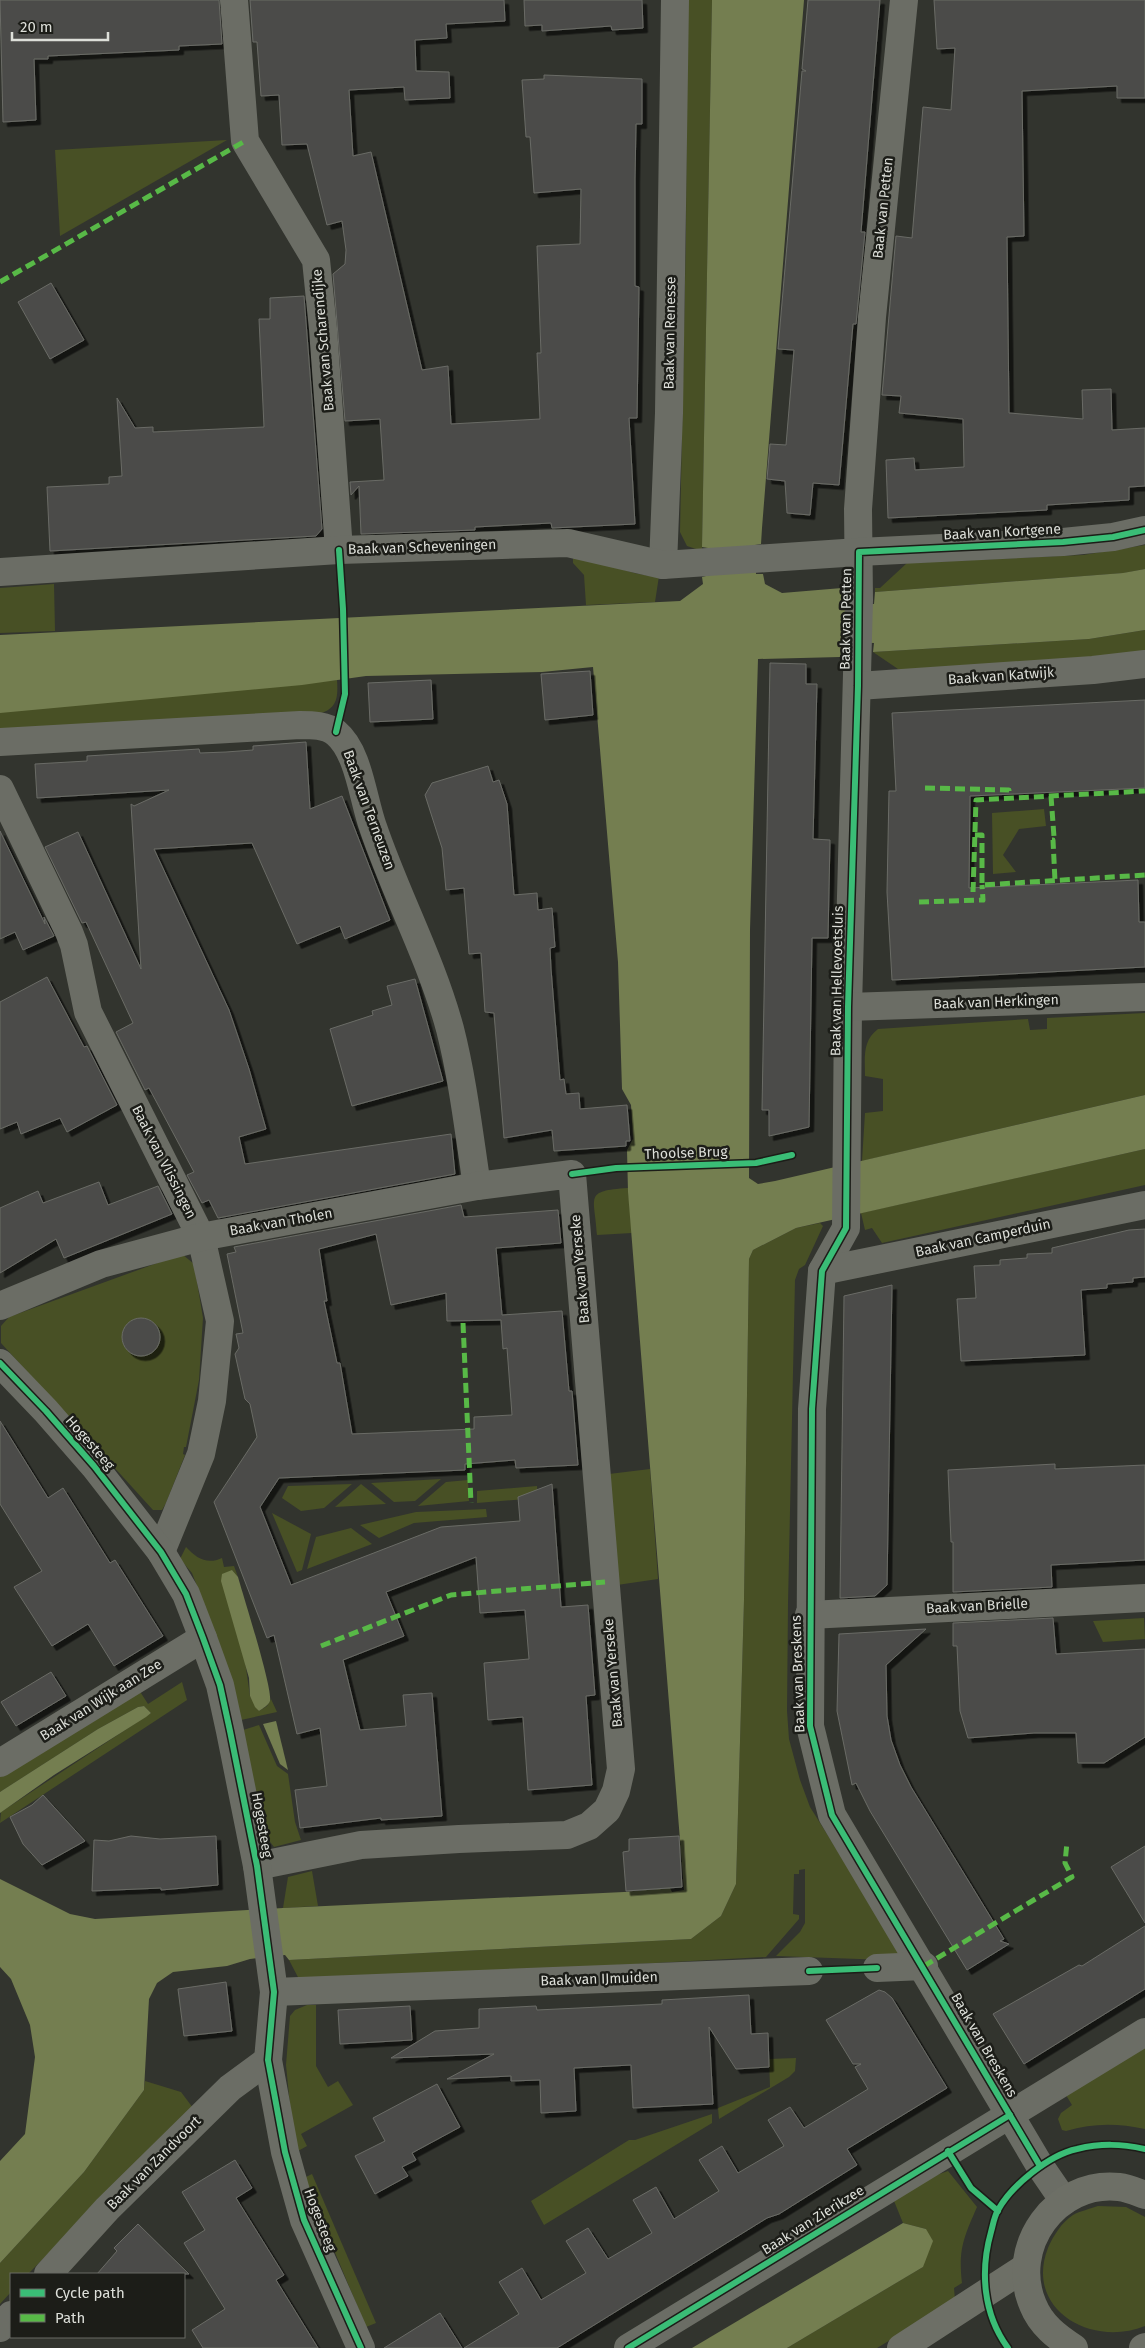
<svg xmlns="http://www.w3.org/2000/svg" width="1145" height="2348" viewBox="0 0 1145 2348" font-family="'Fira Sans',sans-serif">
<style>
.green{fill:#485025}
.water{fill:#747e50}
.building{fill:#4b4c48;stroke:#6a6b66;fill-rule:evenodd;filter:url(#shadow)}
.lines{fill:none;stroke-linecap:round;stroke-linejoin:round}
.minor{stroke:#6b6d65;stroke-width:28}
.secondary{stroke:#6d6f66;stroke-width:28}
.quiet{stroke:#58b947;stroke-width:5;stroke-dasharray:10 5;stroke-linecap:butt}
.cycleway-casing{stroke:#1c1d18;stroke-width:9}
.cycleway{stroke:#3abd76;stroke-width:6}
.labels{text-anchor:middle;dominant-baseline:central;stroke-width:5;stroke-linejoin:round;paint-order:stroke}
.street-label{font-size:14px;fill:#dddfd9;stroke:#1c1d18}
</style>
<defs>
<filter id="shadow"><feDropShadow dx="4.5" dy="4.5" stdDeviation="0" flood-color="#0009"/></filter>
</defs>
<rect width="100%" height="100%" fill="#32342e"/>
<g class="green">
<polygon points="687,0 712,0 702,551 687,546 680,532 686,232"/>
<polygon points="227,140 60,236 55,150"/>
<polygon points="1145,545 1145,569 1124,573 875,592 875,588 880,588 907,563 1083,555"/>
<path d="M573,558C602,558 629,577 659,576L655,602L586,605L584,575L573,563Z"/>
<polygon points="54,584 55,631 0,633 0,588"/>
<polygon points="1145,630 1145,654 983,669 898,669 873,652 1089,639"/>
<path d="M337,680C338,695 338,708 321,713L0,731V712Z"/>
<polygon points="1044,809 1046,826 1019,829 1003,855 1016,872 993,874 992,813"/>
<path d="M1145,1013V1095L862,1161L865,1113L883,1111V1079L865,1076C865,1058 862,1041 878,1029L1028,1019L1030,1030L1047,1029V1018Z"/>
<polygon points="1145,1149 1145,1185 882,1243 872,1228 865,1230 861,1213"/>
<path d="M628,1188L632,1233L597,1235C595,1196 583,1191 628,1188Z"/>
<polygon points="820,1223 823,1226 805,1265 799,1269 795,1280 788,1604 787,1711 789,1739 800,1780 810,1807 898,1947 899,1952 896,1956 887,1960 776,1956 800,1932 805,1923 805,1869 799,1870 799,1874 794,1874 793,1914 799,1915 799,1919 766,1957 309,1982 300,1981 289,1960 691,1939 721,1916 736,1884 744,1600 749,1259 753,1250 796,1228"/>
<polygon points="182,1254 194,1264 203,1318 199,1380 186,1447 184,1447 183,1454 185,1455 166,1503 162,1510 153,1510 1,1343 1,1326 9,1317"/>
<polygon points="650,1469 658,1579 617,1585 609,1474"/>
<polygon points="441,1479 415,1501 394,1502 371,1483"/>
<polygon points="468,1480 469,1501 418,1506 446,1482"/>
<polygon points="352,1484 324,1508 301,1511 282,1498 288,1486"/>
<polygon points="361,1484 386,1504 335,1507"/>
<polygon points="537,1486 538,1498 477,1503 477,1491"/>
<polygon points="486,1509 487,1517 414,1523 379,1538 360,1525 416,1512"/>
<polygon points="272,1513 311,1534 302,1570 297,1572"/>
<polygon points="351,1528 372,1544 307,1569 316,1537"/>
<path d="M186,1547C196,1558 207,1565 222,1558L224,1567L234,1566L238,1577L232,1570L250,1696L259,1711L267,1706L271,1699L277,1712L241,1720L201,1596L192,1573L180,1559Z"/>
<polygon points="1144,1618 1145,1639 1103,1642 1093,1621"/>
<polygon points="182,1682 187,1700 0,1823 1,1812 151,1713 144,1706 138,1707 98,1729 0,1792 0,1777 134,1693 139,1690 148,1704"/>
<polygon points="259,1725 277,1766 288,1774 295,1822 301,1840 274,1847 264,1834 243,1730"/>
<polygon points="312,1871 318,1906 283,1908 288,1877"/>
<polygon points="307,2005 316,2005 316,2066 328,2087 338,2081 353,2105 301,2134 307,2146 298,2151 292,2125 286,2065 290,2016 295,2010"/>
<path d="M1145,2047V2129C1117,2123 1093,2123 1066,2131L1062,2130L1058,2119L1061,2113L1072,2105L1066,2095Z"/>
<polygon points="796,2058 795,2071 789,2077 719,2119 718,2108 770,2087 769,2059"/>
<polygon points="145,2081 181,2092 193,2108 28,2274 11,2274 11,2292 0,2304 0,2263 84,2172 144,2090"/>
<polygon points="712,2114 712,2123 544,2225 531,2201 629,2140 635,2140"/>
<path d="M948,2171L977,2207C964,2237 958,2249 962,2283L954,2288L955,2301L877,2348H787L923,2267L926,2229L903,2223L894,2201L934,2176Z"/>
<polygon points="312,2174 376,2323 366,2327 304,2178"/>
<path d="M1098,2206L1126,2207L1145,2217V2326C1091,2348 1024,2309 1048,2248C1053,2236 1062,2222 1073,2215C1080,2211 1090,2209 1098,2206Z"/>
</g>
<g class="water">
<polygon points="712,0 804,0 762,528 761,544 755,545 756,574 763,574 765,584 782,593 842,588 844,603 874,604 875,592 1123,573 1145,569 1145,630 1089,639 873,652 874,643 843,642 840,657 758,659 750,930 749,1178 758,1184 775,1181 1145,1095 1145,1149 796,1228 753,1250 749,1259 744,1600 736,1884 721,1916 691,1939 289,1960 285,1955 250,1959 227,1966 173,1972 157,1983 149,1999 144,2090 84,2172 0,2263 0,2161 25,2134 35,2057 30,2025 11,1979 0,1967 0,1879 70,1914 95,1919 283,1908 624,1892 670,1888 672,1892 684,1890 628,1192 627,1150 633,1139 631,1105 622,1089 618,962 593,667 542,672 366,676 302,685 0,713 0,635 680,601 703,584 702,577 710,575 708,548 702,547"/>
<path d="M232,1570L238,1577C243,1595 273,1689 270,1701C268,1706 263,1708 259,1711L255,1707L250,1696L249,1678L221,1581L222,1574Z"/>
<polygon points="144,1706 151,1713 146,1717 54,1775 0,1813 0,1792 3,1790 98,1729 138,1707"/>
<polygon points="276,1721 288,1770 280,1764 263,1724"/>
<polygon points="903,2223 926,2229 933,2241 923,2267 787,2348 692,2348"/>
</g>
<g class="building">
<polygon points="0,0 219,0 222,44 179,46 179,50 48,56 48,59 34,59 36,120 3,122"/>
<polygon points="250,0 504,0 505,21 446,24 447,38 415,40 416,71 449,72 450,98 405,100 404,87 349,90 353,156 371,152 422,370 448,366 451,424 540,419 537,353 541,353 537,246 580,244 581,189 534,193 530,137 526,137 522,80 544,79 544,75 642,79 642,124 636,124 635,178 635,286 639,287 637,418 629,418 635,524 552,528 551,523 475,527 475,530 361,534 359,486 351,495 350,482 384,480 380,419 345,421 333,274 345,264 346,250 342,221 327,225 307,144 282,145 279,95 261,96 257,42 253,42"/>
<polygon points="524,0 642,0 643,28 612,30 611,26 542,31 542,25 525,26"/>
<polygon points="808,0 880,0 861,232 865,232 856,324 853,324 839,485 813,483 810,515 787,513 785,481 767,479 770,444 786,445 794,350 778,349 802,71 806,71 802,69"/>
<polygon points="934,0 1145,0 1145,98 1117,98 1117,86 1022,91 1024,236 1007,237 1009,413 1083,419 1082,390 1111,389 1112,430 1145,428 1145,486 1129,487 1129,500 1047,505 1047,510 888,518 886,460 914,458 915,470 964,467 963,419 899,413 901,396 882,395 896,236 912,238 923,107 951,110 955,48 937,49"/>
<polygon points="51,283 84,340 50,359 18,302"/>
<polygon points="304,296 322,529 316,536 50,551 47,487 109,484 109,477 122,476 117,398 135,428 153,427 153,432 264,427 259,319 270,319 270,298"/>
<polygon points="770,663 806,664 806,684 817,684 813,839 830,840 828,938 812,938 809,1127 769,1136 769,1110 762,1110"/>
<polygon points="590,671 593,715 545,720 541,674"/>
<polygon points="431,680 433,719 370,722 368,683"/>
<polygon points="1145,700 1145,788 970,796 969,888 1138,880 1139,922 1145,922 1145,967 892,980 887,892 889,791 896,791 892,713"/>
<polygon points="306,742 310,809 342,796 390,920 345,939 340,926 297,944 252,843 154,849 229,1010 249,1069 266,1129 239,1137 245,1164 451,1134 455,1174 218,1218 209,1200 202,1203 187,1175 194,1172 149,1088 145,1090 116,1032 133,1023 86,922 82,923 45,847 78,832 141,969 131,804 134,806 169,790 37,798 35,764 87,761 87,756 199,749 200,753 226,752 253,750 253,746"/>
<polygon points="488,766 493,782 499,780 507,804 514,895 537,893 538,910 552,908 555,947 550,948 551,969 560,1080 564,1079 566,1094 579,1093 580,1109 627,1105 630,1141 626,1141 626,1146 554,1151 552,1130 504,1138 494,1013 485,1012 481,953 469,954 464,888 446,890 442,848 425,795 432,783"/>
<polygon points="0,831 45,924 44,917 54,936 23,950 15,932 0,939"/>
<polygon points="47,977 84,1047 87,1046 117,1105 67,1132 60,1118 21,1134 17,1122 0,1129 0,1002"/>
<polygon points="415,979 443,1081 352,1106 330,1029 373,1015 372,1011 392,1005 387,986"/>
<polygon points="99,1182 108,1205 158,1186 172,1214 64,1258 56,1239 0,1273 0,1208 38,1191 43,1203"/>
<path d="M461,1205L464,1217L558,1210L561,1243L496,1248L502,1315L562,1311L569,1391H572L578,1465L516,1468L515,1460L465,1464V1470L279,1478L260,1507L291,1585L441,1527L520,1521L518,1497L552,1484L561,1607L588,1605L595,1695L586,1696L592,1785L528,1790L523,1717L488,1720L484,1663L529,1659L525,1610L480,1613L476,1557L386,1592L404,1636L343,1660L360,1730L406,1726L403,1695L432,1693L442,1816L381,1820V1818L300,1828L295,1790L327,1786L320,1728L297,1734L274,1635L267,1638L214,1502L257,1437L250,1404L245,1399L235,1354L239,1348L236,1334L243,1333L227,1254L236,1252L234,1247ZM376,1234L391,1305L446,1293L447,1321L501,1320L503,1349L507,1348L512,1415L474,1417V1429L352,1434L340,1363H337L324,1301H327L319,1249Z"/>
<polygon points="1145,1229 1145,1277 1133,1278 1133,1282 1107,1284 1107,1288 1081,1290 1085,1355 961,1361 957,1299 976,1298 974,1266 1000,1265 1000,1260 1027,1258 1027,1254 1052,1253 1052,1248 1129,1230"/>
<polygon points="892,1285 887,1585 875,1596 840,1598 844,1296"/>
<circle cx="141" cy="1337" r="19"/>
<polygon points="0,1421 48,1498 63,1488 110,1563 115,1560 163,1636 114,1666 88,1624 52,1646 14,1587 42,1571 0,1504"/>
<polygon points="1055,1464 1055,1469 1145,1465 1145,1560 1051,1565 1052,1587 953,1592 953,1542 951,1542 948,1470"/>
<polygon points="1053,1618 1056,1654 1145,1649 1145,1737 1104,1763 1078,1763 1076,1733 1034,1733 968,1738 960,1711 957,1646 953,1646 953,1623"/>
<polygon points="926,1629 886,1665 887,1716 891,1740 900,1765 911,1787 1004,1939 1000,1941 1009,1944 967,1970 870,1811 856,1783 852,1785 837,1711 839,1634"/>
<polygon points="51,1672 66,1696 16,1726 1,1702"/>
<polygon points="43,1795 85,1841 42,1865 23,1844 10,1817 32,1805"/>
<polygon points="131,1836 160,1839 216,1836 218,1885 161,1890 161,1888 92,1891 94,1840 109,1841"/>
<polygon points="679,1836 682,1887 626,1891 623,1852 629,1851 629,1839"/>
<polygon points="1145,1846 1145,1923 1111,1867"/>
<polygon points="1145,1926 1145,1989 1024,2064 993,2014 1079,1965 1082,1966"/>
<polygon points="226,1982 232,2031 184,2036 178,1989"/>
<polygon points="879,1990 885,1992 892,1998 947,2088 847,2149 857,2165 779,2214 767,2218 557,2348 464,2348 519,2314 499,2282 522,2268 541,2300 586,2273 566,2241 588,2228 608,2259 652,2233 633,2200 656,2187 674,2219 719,2191 699,2160 722,2146 738,2173 784,2146 768,2120 790,2107 804,2128 868,2089 855,2067 861,2064 853,2064 826,2020"/>
<polygon points="749,1995 751,2034 768,2033 769,2067 736,2069 709,2027 713,2104 633,2108 631,2065 574,2068 576,2111 541,2113 540,2080 511,2081 511,2076 447,2079 494,2054 391,2058 435,2031 479,2028 479,2009 536,2006 537,2010 662,2004 662,2000"/>
<polygon points="410,2006 412,2040 340,2044 338,2010"/>
<polygon points="437,2084 460,2127 412,2153 416,2160 402,2167 408,2176 375,2194 355,2156 385,2141 373,2118"/>
<polygon points="235,2160 252,2188 236,2198 284,2275 276,2280 318,2348 203,2348 192,2330 225,2309 184,2243 205,2230 182,2192"/>
<polygon points="138,2224 189,2274 97,2274 117,2251 114,2248"/>
<polygon points="440,2313 462,2348 384,2348"/>
</g>
<g class="lines">
<g class="minor">
<polyline points="234,0 245,141 316,260 323,329 339,550"/>
<polyline points="904,0 872,317 858,509 859,600 848,1007 846,1228 822,1271 812,1409 810,1726 832,1815 1040,2166 1064,2201"/>
<polyline points="663,565 669,413 675,0"/>
<polyline points="0,572 339,550 568,543 663,565 859,552 1063,542 1113,537 1145,530"/>
<polyline points="858,686 1093,670 1145,664"/>
<path d="M0,742L300,725C312,725 326,725 336,733C359,752 363,800 373,827C396,895 431,959 450,1029C463,1080 469,1134 477,1186"/>
<polyline points="0,789 69,932 74,945 88,1012 201,1237 220,1321 212,1401 201,1454 161,1552"/>
<polyline points="848,1007 1145,997"/>
<polyline points="822,1271 1145,1205"/>
<polyline points="0,1306 101,1264 201,1237 477,1186 572,1174 621,1769 616,1791 607,1810 589,1826 567,1835 459,1839 361,1845 257,1866"/>
<polyline points="0,1363 46,1411 94,1466 161,1552 186,1594 203,1638 220,1685 230,1731 257,1866 274,1992 268,2060 285,2152 304,2220 361,2348"/>
<polyline points="809,1615 1145,1598"/>
<polyline points="0,1763 203,1638"/>
<polyline points="877,1968 924,1966"/>
<polyline points="274,1992 809,1971"/>
<polyline points="48,2274 107,2209 230,2088 268,2060"/>
<polyline points="0,2328 11,2315"/>
<polyline points="628,2348 1145,2032"/>
</g>
<g class="secondary">
<polyline points="901,2348 1026,2267"/>
<path d="M1074,2348C1057,2337 1041,2325 1033,2305C1008,2247 1056,2180 1119,2187C1128,2188 1137,2192 1145,2195"/>
<polyline points="1143,2348 1145,2347"/>
</g>
<g class="quiet">
<polyline points="0,282 245,141"/>
<polyline points="925,788 1009,790 1009,798"/>
<polyline points="1051,796 1054,837 1052,837"/>
<polyline points="975,835 982,835 982,885 1145,875"/>
<polyline points="1052,840 1053,840 1055,881"/>
<polyline points="973,892 976,800 1145,791"/>
<polyline points="919,902 983,900 982,885"/>
<polyline points="463,1323 471,1503"/>
<polyline points="321,1646 451,1595 605,1582"/>
<polyline points="924,1966 1072,1877 1065,1863 1067,1842"/>
</g>
<g class="cycleway-casing">
<g id="cycleway">
<polyline points="336,732 345,694 343,609 339,550"/>
<polyline points="572,1174 616,1168 756,1163 792,1155"/>
<polyline points="0,1363 46,1411 94,1466 161,1552 186,1594 203,1638 220,1685 230,1731 257,1866 274,1992 268,2060 285,2152 304,2220 361,2348"/>
<polyline points="809,1971 877,1968"/>
<polyline points="948,2151 971,2188 998,2211"/>
<polyline points="1040,2166 832,1815 810,1726 812,1409 822,1271 846,1228 848,1007 858,686 859,552 1063,542 1113,537 1145,530"/>
<polyline points="628,2348 1010,2115"/>
<path d="M1008,2348C983,2314 980,2271 991,2232C993,2225 994,2217 998,2210C1012,2185 1049,2155 1077,2149C1102,2143 1121,2144 1145,2149"/>
</g>
</g>
<use href="#cycleway" class="cycleway"/>
</g>
<g class="labels">
<g class="street-label">
<text transform="translate(883 208) rotate(-84)">Baak van Petten</text>
<text transform="translate(670 333) rotate(-89)">Baak van Renesse</text>
<text transform="translate(323 340) rotate(-95)">Baak van Scharendijke</text>
<text transform="translate(1002 532) rotate(-3)">Baak van Kortgene</text>
<text transform="translate(422 547) rotate(-2)">Baak van Scheveningen</text>
<text transform="translate(846 619) rotate(-89)">Baak van Petten</text>
<text transform="translate(1001 676) rotate(-4)">Baak van Katwijk</text>
<text transform="translate(369 810) rotate(70)">Baak van Terneuzen</text>
<text transform="translate(837 981) rotate(-89)">Baak van Hellevoetsluis</text>
<text transform="translate(996 1002) rotate(-2)">Baak van Herkingen</text>
<text transform="translate(686 1153) rotate(-2)">Thoolse Brug</text>
<text transform="translate(164 1162) rotate(63)">Baak van Vlissingen</text>
<text transform="translate(281 1222) rotate(-10)">Baak van Tholen</text>
<text transform="translate(983 1238) rotate(-12)">Baak van Camperduin</text>
<text transform="translate(580 1269) rotate(-95)">Baak van Yerseke</text>
<text transform="translate(90 1443) rotate(49)">Hogesteeg</text>
<text transform="translate(977 1606) rotate(-3)">Baak van Brielle</text>
<text transform="translate(613 1673) rotate(-95)">Baak van Yerseke</text>
<text transform="translate(798 1674) rotate(-92)">Baak van Breskens</text>
<text transform="translate(101 1700) rotate(-32)">Baak van Wijk aan Zee</text>
<text transform="translate(262 1825) rotate(80)">Hogesteeg</text>
<text transform="translate(599 1979) rotate(-2)">Baak van IJmuiden</text>
<text transform="translate(984 2045) rotate(60)">Baak van Breskens</text>
<text transform="translate(154 2163) rotate(-45)">Baak van Zandvoort</text>
<text transform="translate(320 2220) rotate(69)">Hogesteeg</text>
<text transform="translate(813 2220) rotate(-32)">Baak van Zierikzee</text>
</g>
</g>
<rect x="10" y="2273" width="175" height="65" fill="#1c1d18" stroke="#696b65"/>
<rect x="20" y="2289" width="25" height="8" fill="#3abd76" stroke="#696b65"/>
<text x="55" y="2298" font-size="15" fill="#dddfd9">Cycle path</text>
<rect x="20" y="2314" width="25" height="8" fill="#58b947" stroke="#696b65"/>
<text x="55" y="2323" font-size="15" fill="#dddfd9">Path</text>
<path d="M12 32v8h96v-8" fill="none" stroke="#dddfd9" stroke-width="2.5"/>
<text x="20" y="32" font-size="15" fill="#dddfd9" stroke="#1c1d18" stroke-width="4" paint-order="stroke">20 m</text>
</svg>
